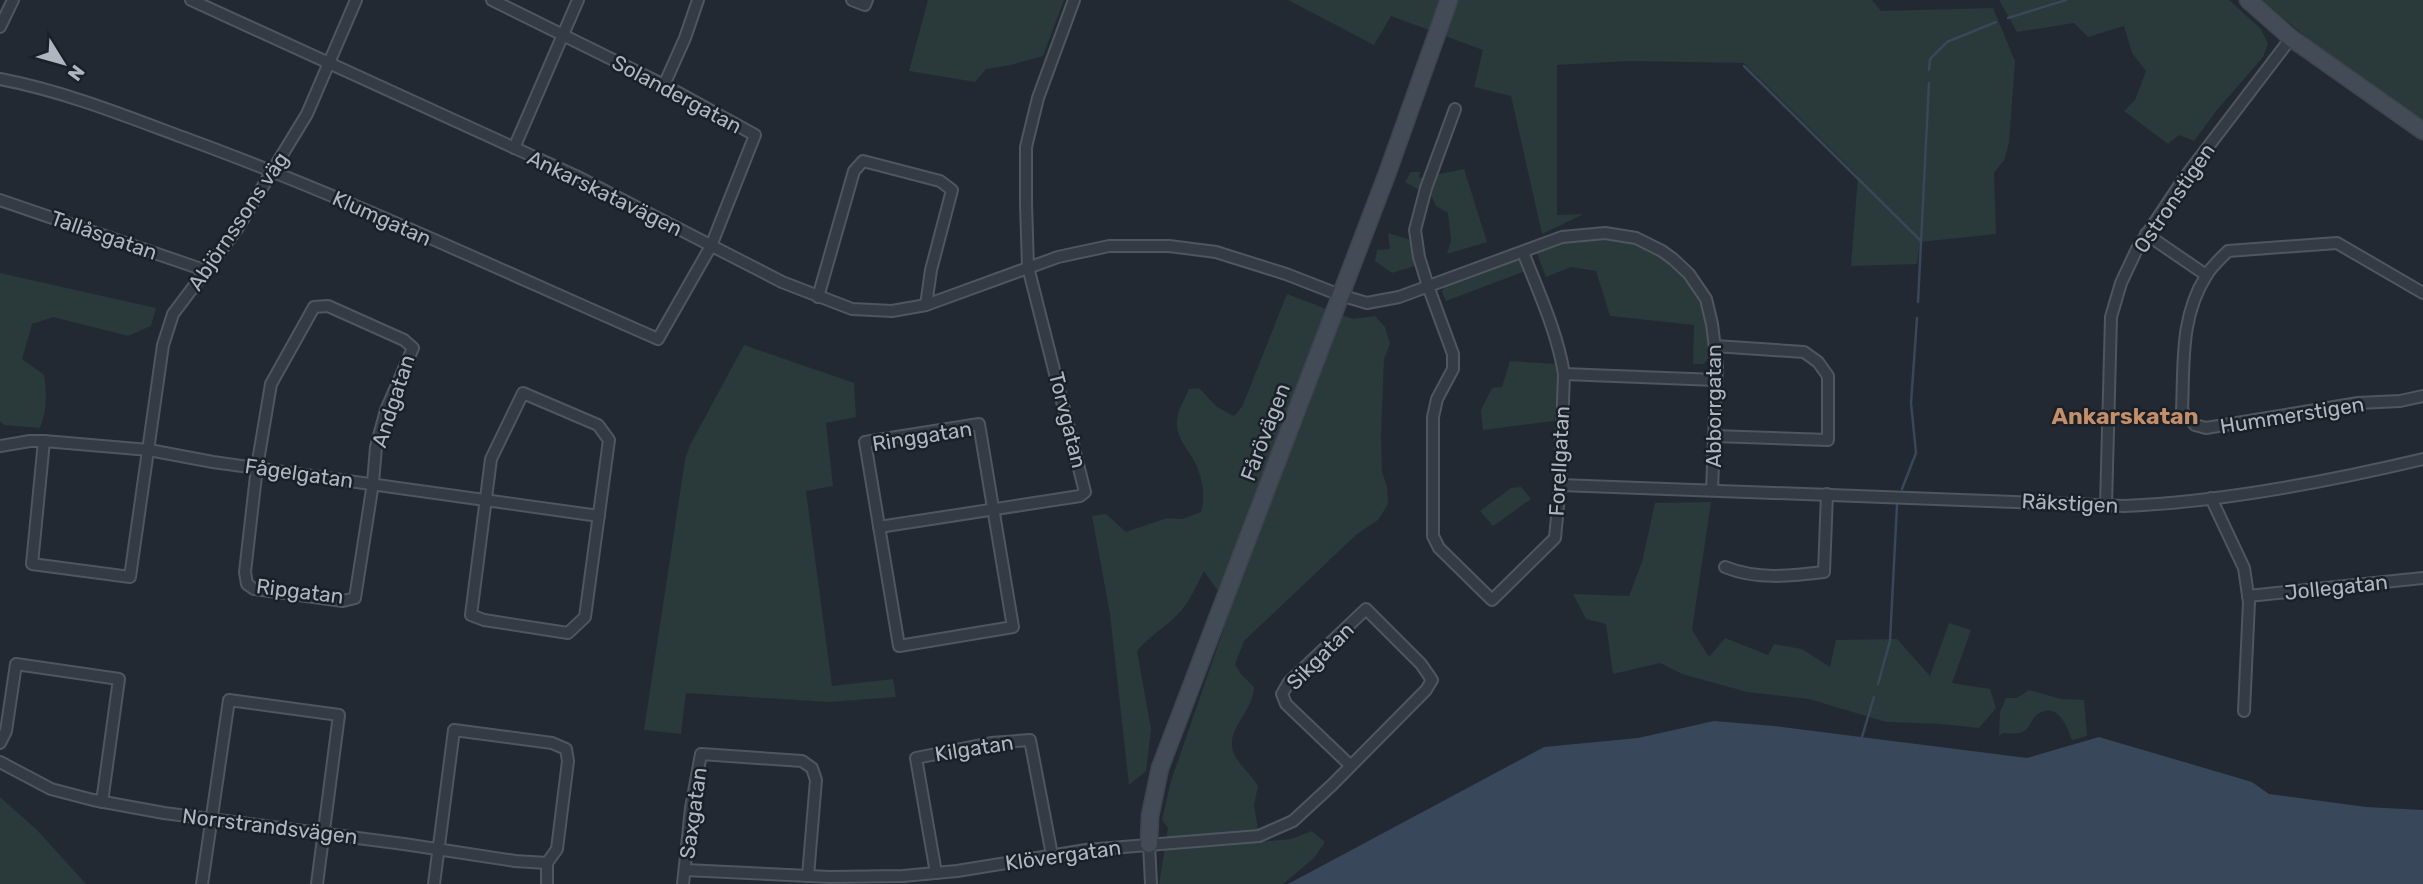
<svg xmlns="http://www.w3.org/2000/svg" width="2423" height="884" viewBox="0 0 2423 884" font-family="Rubik,sans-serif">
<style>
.green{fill:#2a3939}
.water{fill:#39475a}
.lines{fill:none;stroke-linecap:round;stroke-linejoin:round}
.stream{stroke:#39475a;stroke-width:2.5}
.street-casing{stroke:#4f565f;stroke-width:14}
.secondary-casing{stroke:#3e444d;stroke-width:19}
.street{stroke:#353b44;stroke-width:10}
.secondary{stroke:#434b56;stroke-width:16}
.labels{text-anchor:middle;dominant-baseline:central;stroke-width:5;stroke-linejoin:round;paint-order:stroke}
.street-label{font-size:21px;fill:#afb6c1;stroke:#1a2028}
.neighbourhood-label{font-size:23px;font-weight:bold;fill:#c38e68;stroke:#1a2028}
</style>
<rect width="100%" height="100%" fill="#222933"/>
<g class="green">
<polygon points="928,0 1064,0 1043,56 1011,65 986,69 975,82 909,71"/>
<polygon points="1288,0 1872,0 1881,11 1993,8 2015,61 2009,143 2004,160 1994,173 1996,234 1920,242 1917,264 1851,266 1858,176 1744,63 1630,61 1557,65 1557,215 1584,214 1542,234 1511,96 1474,87 1483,50 1391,16 1374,45"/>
<polygon points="1999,0 2229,0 2261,29 2268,44 2263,57 2217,110 2194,141 2179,135 2168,144 2124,111 2135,100 2146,71 2132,53 2124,26 2088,37 2074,23 2017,32"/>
<polygon points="2262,0 2423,0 2423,120 2320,49"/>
<polygon points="1464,169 1487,242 1447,254 1451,241 1448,213 1436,206 1432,197 1405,182 1411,172 1420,172 1419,178"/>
<polygon points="1388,233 1411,240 1418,265 1392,273 1375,261 1377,250 1390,249"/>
<path d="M1573,239C1590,240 1618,237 1633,241C1659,250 1686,274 1698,298C1707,316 1707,338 1709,357L1704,364H1693L1694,325L1610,316L1596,271L1571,267L1546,277L1536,251L1560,240Z"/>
<polygon points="1519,256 1528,270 1446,301 1442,292 1446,282"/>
<path d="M0,273L156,308L151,326L128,336L53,317L32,324L22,359L44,375C47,393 47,411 40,428L4,425L0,421Z"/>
<path d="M1287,294L1353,319L1375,316L1385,327L1390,344L1384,359L1381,435L1382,472L1387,486L1388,504L1378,520L1357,534L1244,641L1235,664L1241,674L1254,687C1253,713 1224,730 1234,754C1238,763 1252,776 1258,786L1254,805L1260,842L1291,839L1312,831L1325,842L1314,858L1283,884H1159L1168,828L1162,820L1171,781L1224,628L1218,591L1204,571C1196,586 1190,602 1178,614C1165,628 1150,635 1137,651L1151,729L1146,771L1129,785L1110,614L1092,516L1106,514L1126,532L1167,518L1182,519L1201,512C1206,494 1202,475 1193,459C1185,446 1176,437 1177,420C1178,410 1185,398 1189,389L1199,388L1217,407L1234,416L1242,407Z"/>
<polygon points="744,345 854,383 856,417 826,423 833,486 806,491 832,686 893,679 896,697 829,702 686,693 681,734 644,730 685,460 690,445"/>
<polygon points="1510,361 1557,364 1557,396 1554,421 1483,430 1481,410 1492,388 1502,387"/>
<polygon points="1521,487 1531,499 1493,526 1480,511 1511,488"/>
<polygon points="1711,502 1692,630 1709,657 1725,638 1768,655 1774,644 1802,649 1830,667 1836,640 1897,639 1930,676 1949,623 1971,630 1952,683 1990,689 1996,708 1979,728 1941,724 1886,722 1809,699 1747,692 1682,674 1660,663 1613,674 1606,624 1586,619 1573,594 1629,596 1642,562 1655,503"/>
<path d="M2029,690L2061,699L2084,700L2087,736L2072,740C2067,727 2058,701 2038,714C2032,717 2031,727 2024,731C2018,735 2009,733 2002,733L1999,736L2000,712L2006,698H2017Z"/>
<polygon points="0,797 37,830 86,884 0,884"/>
</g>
<polygon class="water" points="1714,721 1774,726 2027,758 2099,737 2252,782 2269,794 2366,807 2423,810 2423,884 1288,884 1544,747 1638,738"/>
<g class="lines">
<g class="stream">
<polyline points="2008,18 2066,0"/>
<polyline points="1744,66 1921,241"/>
<polyline points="1929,70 1930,59 1947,42 1996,22"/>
<polyline points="1918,302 1929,83"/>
<polyline points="1902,489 1916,453 1911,403 1917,318"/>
<polyline points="1878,684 1890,641 1897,505"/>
<polyline points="1862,737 1874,697"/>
</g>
<g class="street-casing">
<g id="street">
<polyline points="191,0 576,176 782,282 852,309 892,311 926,305 1058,257 1109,246 1169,246 1216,252 1286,274 1340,295 1367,303 1399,297 1562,237 1605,233 1636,238 1662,251 1673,259 1689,274 1706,299 1712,324 1717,365 1712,490"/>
<polyline points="852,0 865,5 867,0"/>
<polyline points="0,27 13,0"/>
<path d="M0,79C63,91 123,115 182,137C344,196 500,270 658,339L711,246L755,135L664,85L492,0"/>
<polyline points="664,85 685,38 698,0"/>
<path d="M1455,109L1426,188L1415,230L1419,257L1428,286L1453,354V369L1437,399L1433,417V536L1439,548L1492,600L1555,538L1560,485L1564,374C1557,331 1538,291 1523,252"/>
<polyline points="514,148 578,0"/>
<polyline points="0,200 207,271"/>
<polyline points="2146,234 2206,275"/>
<path d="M2423,293L2337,243L2228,251C2220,259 2211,267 2206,276C2180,317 2184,364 2182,411L2195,425L2206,428L2358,403L2400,401L2423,396"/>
<polyline points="818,297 854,171 863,161 940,181 952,190 931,270 926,305"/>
<polygon points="328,306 404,340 413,348 386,410 376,447 373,483 355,598 343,601 254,589 247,584 245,572 257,467 271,384 314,307"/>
<polyline points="1564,374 1716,380"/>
<polygon points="523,393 598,425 609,440 585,617 568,633 484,620 471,615 491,459"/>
<polygon points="979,424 1013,627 899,646 865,442"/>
<polyline points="1714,436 1828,440 1828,376 1818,362 1804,352 1715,346"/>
<polyline points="44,441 32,564 130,577 163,345 173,314 237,229 307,114 356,0"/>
<polyline points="0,446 30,441 44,441 149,450 213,462 599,516"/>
<path d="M1560,485L2124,506C2223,502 2326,482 2423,459"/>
<polyline points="2211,498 2244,568 2249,602 2244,711"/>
<polyline points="2106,505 2111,317 2121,283 2137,249 2185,177 2291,38"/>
<polyline points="879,527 1080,496 1085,492 1028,267 1026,204 1026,147 1038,98 1074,0"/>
<path d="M1725,567C1757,580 1791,576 1824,572L1827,494"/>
<polyline points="2248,596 2423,578"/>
<polyline points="0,743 6,731 16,664 119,679 102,802"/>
<polyline points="0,762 51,789 93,800 164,813 404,844 515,861 547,863"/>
<polyline points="1149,844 1151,884"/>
<polyline points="547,863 547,884"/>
<polyline points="685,870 830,877 903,876 957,871 1086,850 1259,836 1293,821 1332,785 1426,690 1432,680 1421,664 1366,609 1289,682 1282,694 1286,704 1351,766"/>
<polyline points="936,873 916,758 991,743 1030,740 1052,855"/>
<polyline points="202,884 229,700 339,715 317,884"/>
<polyline points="434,884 454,730 552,743 566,749 568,761 557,849 547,863"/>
<polyline points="683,884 691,808 701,754 802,761 812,768 816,780 808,876"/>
</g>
</g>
<g class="secondary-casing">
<g id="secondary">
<polyline points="2248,0 2291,38 2423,131"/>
<polyline points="1149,844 1150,816 1160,768 1387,174 1449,0"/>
</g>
</g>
<use href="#street" class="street"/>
<use href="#secondary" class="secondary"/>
</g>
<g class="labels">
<g class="street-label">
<text transform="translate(677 94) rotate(28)">Solandergatan</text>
<text transform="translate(605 193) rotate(26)">Ankarskatavägen</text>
<text transform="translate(2174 198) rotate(-56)">Ostronstigen</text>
<text transform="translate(382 218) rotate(24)">Klumgatan</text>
<text transform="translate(238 221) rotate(-56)">Abjörnssons väg</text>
<text transform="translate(104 235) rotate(19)">Tallåsgatan</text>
<text transform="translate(393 401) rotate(-72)">Andgatan</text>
<text transform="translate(1713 406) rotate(-90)">Abborrgatan</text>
<text transform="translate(2292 415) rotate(-9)">Hummerstigen</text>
<text transform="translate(1068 420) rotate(76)">Torvgatan</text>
<text transform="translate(1265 432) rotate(-69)">Fårövägen</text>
<text transform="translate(922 436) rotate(-9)">Ringgatan</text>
<text transform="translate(1559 461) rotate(-87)">Forellgatan</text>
<text transform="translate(299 473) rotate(8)">Fågelgatan</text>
<text transform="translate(2070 503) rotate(3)">Räkstigen</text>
<text transform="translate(2336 587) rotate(-6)">Jollegatan</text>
<text transform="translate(300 591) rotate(7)">Ripgatan</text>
<text transform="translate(1320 656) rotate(-45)">Sikgatan</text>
<text transform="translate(974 748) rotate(-9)">Kilgatan</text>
<text transform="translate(693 813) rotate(-82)">Saxgatan</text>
<text transform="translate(270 826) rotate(7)">Norrstrandsvägen</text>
<text transform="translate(1063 855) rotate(-8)">Klövergatan</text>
</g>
<g class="neighbourhood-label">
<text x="2125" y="416">Ankarskatan</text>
</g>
</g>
<g transform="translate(63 63) rotate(127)" stroke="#1a2028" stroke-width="5" paint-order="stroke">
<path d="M0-5L12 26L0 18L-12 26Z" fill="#afb6c1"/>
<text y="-10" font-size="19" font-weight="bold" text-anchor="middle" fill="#afb6c1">N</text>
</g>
</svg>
